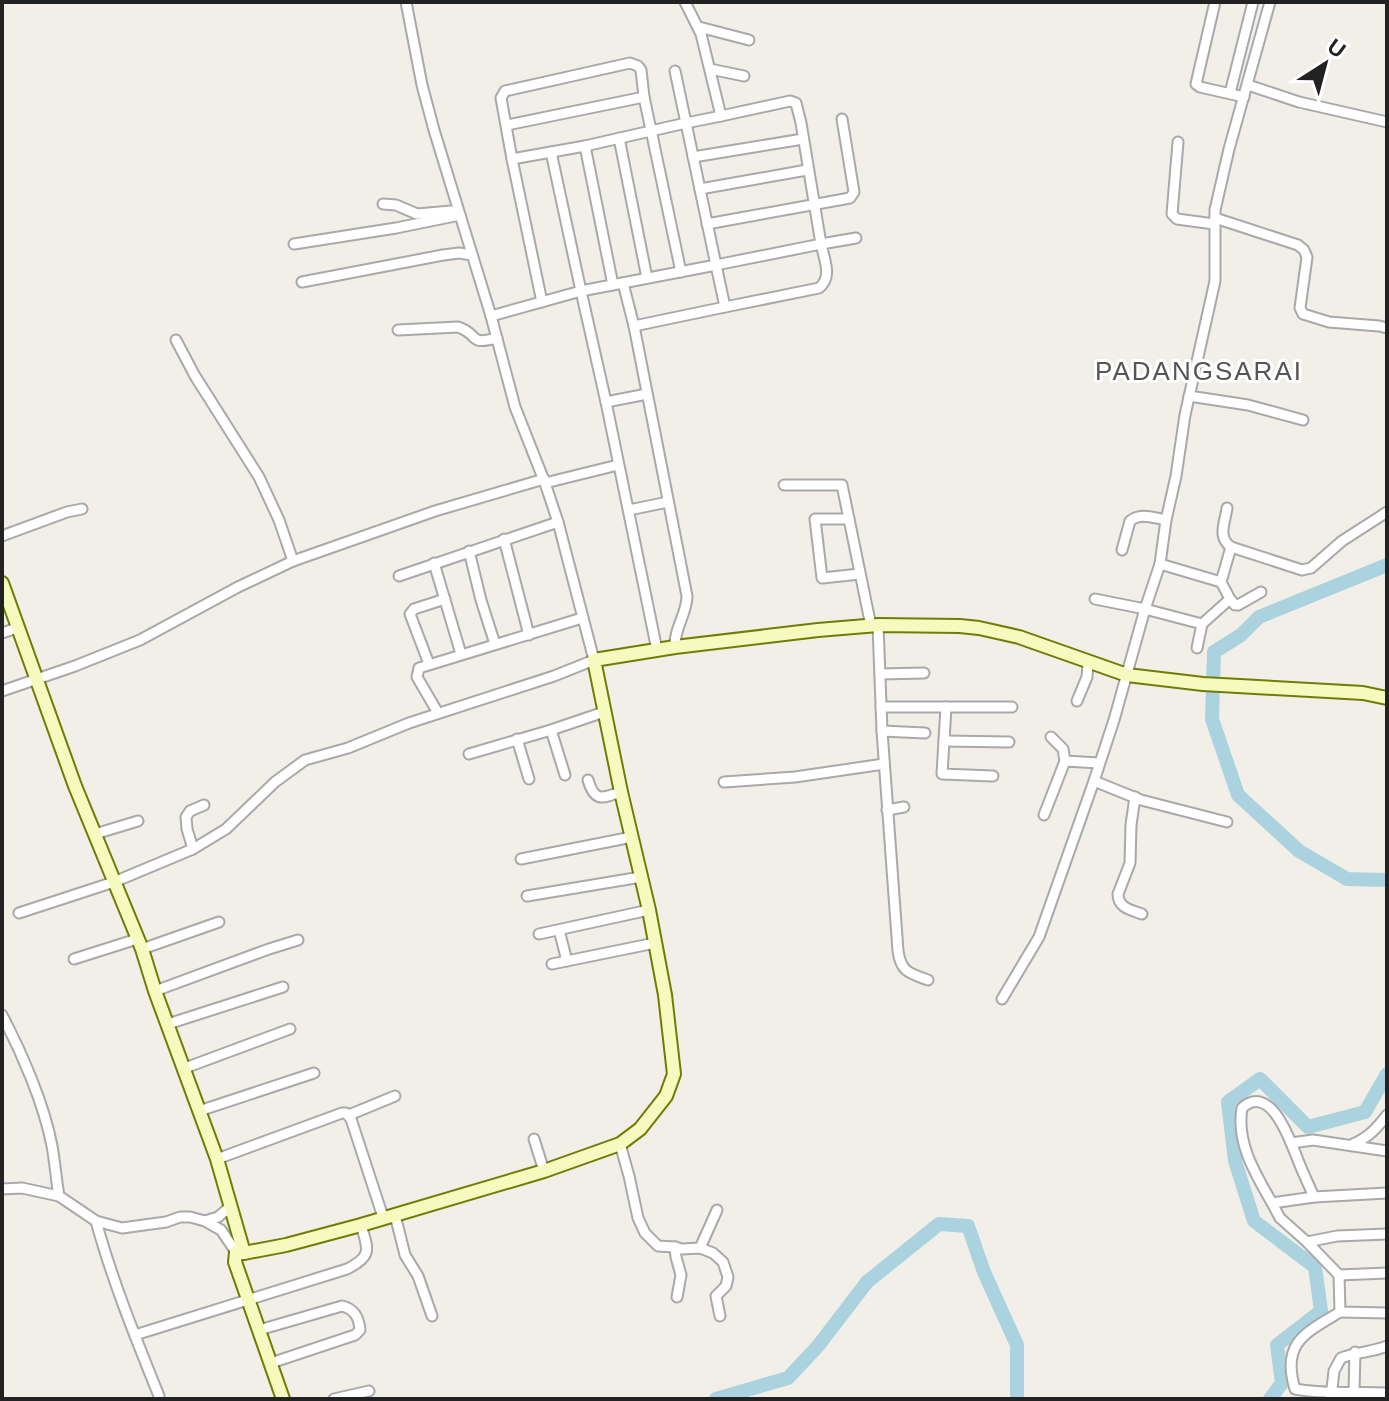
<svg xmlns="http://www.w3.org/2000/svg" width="1389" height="1401" viewBox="0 0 1389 1401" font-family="Helvetica,sans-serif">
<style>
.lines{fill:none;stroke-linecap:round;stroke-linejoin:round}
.river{stroke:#aad3df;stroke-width:14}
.street-casing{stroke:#a9a9a9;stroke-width:13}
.secondary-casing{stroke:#707d05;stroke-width:16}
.street{stroke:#fff;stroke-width:9}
.secondary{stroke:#f7fabf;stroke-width:12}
.labels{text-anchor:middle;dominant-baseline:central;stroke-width:6;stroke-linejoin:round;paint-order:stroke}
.quarter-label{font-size:26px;letter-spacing:2px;fill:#555;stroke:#fff}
</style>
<rect width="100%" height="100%" fill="#f2efe9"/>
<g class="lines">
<g class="river">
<polyline points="1387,565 1259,617 1241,635 1214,652 1212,719 1238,795 1299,851 1347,879 1387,880"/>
<polyline points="716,1399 788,1378 818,1346 867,1282 939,1224 968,1226 984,1272 1017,1345 1017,1399"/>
<polyline points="1270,1399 1282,1383 1277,1345 1321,1311 1315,1267 1254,1221 1235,1161 1228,1102 1260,1079 1308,1127 1365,1112 1387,1074"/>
</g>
<g class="street-casing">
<g id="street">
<polyline points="1215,2 1196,84 1200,87 1244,97"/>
<polyline points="699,27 749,40"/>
<polyline points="710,69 744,76"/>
<polyline points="1248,85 1299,102 1387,122"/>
<polyline points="1230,93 1253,2"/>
<polyline points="507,125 644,97"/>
<polyline points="619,138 647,278"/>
<polyline points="1178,142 1172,214 1177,219 1214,224"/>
<polyline points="585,146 613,285"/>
<polyline points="693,157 803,139"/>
<polyline points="512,159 501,98 505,91 630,63 638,66 641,70 644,97 681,272"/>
<polyline points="700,189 807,170"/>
<polyline points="383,204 396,205 417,214 451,211"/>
<polyline points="1215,218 1298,245 1304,250 1307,257 1300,308 1303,314 1329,322 1379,326 1387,328"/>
<polyline points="707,224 850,198 854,192 842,119"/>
<polyline points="294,244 396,228 460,215"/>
<polyline points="302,282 443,255 459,253 472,255"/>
<path d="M623,283L634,326L687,596C687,614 674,628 675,647"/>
<polyline points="542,302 512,159 585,146 686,123 675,71"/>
<path d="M725,307L819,288C833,277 824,259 821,244L856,238"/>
<polyline points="491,316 581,291 551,152"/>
<polyline points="634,326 725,307 716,265 821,244 801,123 796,103 790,101 721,116"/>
<path d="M398,330L458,327C480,334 467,346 497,338"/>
<polyline points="176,340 195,376 259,477 279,520 293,561"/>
<polyline points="1189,396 1248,405 1303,420"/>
<polyline points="606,402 647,394"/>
<polyline points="545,483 618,465"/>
<polyline points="784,485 842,485 871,626"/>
<path d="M1227,508C1225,523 1217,537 1231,547"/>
<polyline points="629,510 668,502"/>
<polyline points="849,519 815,519 822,578 860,574"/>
<polyline points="2,536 67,512 82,509"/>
<polyline points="504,539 529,635"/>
<path d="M1122,550L1130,521C1140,512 1154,518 1166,520"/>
<polyline points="469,551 481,600 495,644"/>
<polyline points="434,563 461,654"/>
<polyline points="1160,564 1221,582 1230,599 1235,605 1238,605 1261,592"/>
<polyline points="399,576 558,522"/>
<polyline points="1221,582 1231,547 1302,570 1311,568 1342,541 1387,512"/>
<polyline points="1095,599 1145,609 1202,624"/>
<path d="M878,625L882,731L898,951C901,972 909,973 928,980"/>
<polyline points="2,633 17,628"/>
<polyline points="1197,648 1202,624 1230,599"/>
<polyline points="657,650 606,402 581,291 716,265 686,123 721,116 701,34 685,2"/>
<polyline points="429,664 410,614 414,609 445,599"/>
<polyline points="880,674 924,673"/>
<polyline points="2,691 75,666 140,640 238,587 293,561 435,511 544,479"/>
<polyline points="1077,701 1087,677 1088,663"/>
<polyline points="881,707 1012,707"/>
<polyline points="946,707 942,774 993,776"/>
<polyline points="438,713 417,677 419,668 582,618"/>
<polyline points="551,730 565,775"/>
<polyline points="882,731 925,733"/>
<polyline points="1051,737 1063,749 1065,761"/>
<polyline points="517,739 529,779"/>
<polyline points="944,741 1009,742"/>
<polyline points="469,754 551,730 604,712"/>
<path d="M588,780C595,803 602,798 621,792"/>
<polyline points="1094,781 1141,800 1227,822"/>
<polyline points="724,782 795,777 884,764"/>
<path d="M1135,797L1131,825L1130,863L1118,894C1118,908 1131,910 1142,914"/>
<polyline points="887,810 904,807"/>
<polyline points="1044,815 1065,761 1099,763"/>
<polyline points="95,834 138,821"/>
<polyline points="193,849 187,829 186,817 190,811 204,805"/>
<polyline points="521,859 632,837"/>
<polyline points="527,896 641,877"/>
<polyline points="19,913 114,882 193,849 226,829 275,782 305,760 348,748 409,723 554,676 594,660 558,522 545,483 515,407 491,316 434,130 422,85 406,2"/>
<polyline points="559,930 567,961"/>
<polyline points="539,934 649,910"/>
<polyline points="142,949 219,922"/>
<polyline points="74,959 137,939"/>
<polyline points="552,964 655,943"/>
<polyline points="155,991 269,949 298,940"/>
<polyline points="1002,999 1039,937 1094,781 1114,720 1145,609 1160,564 1166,520 1176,476 1185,415 1215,281 1215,210 1229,149 1270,2"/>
<path d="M2,1015C22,1053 44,1104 52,1146C55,1162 56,1179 59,1196"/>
<polyline points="168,1024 283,987"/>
<polyline points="185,1068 290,1029"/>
<polyline points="199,1111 314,1073"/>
<polyline points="349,1115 395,1096"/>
<polyline points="534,1139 544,1171"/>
<polyline points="1291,1143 1313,1140 1387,1151"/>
<polyline points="620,1144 629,1176 638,1218 645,1233 658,1246 675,1247 682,1249 700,1248 713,1253 723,1262 728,1277 726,1286 716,1296 720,1316"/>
<path d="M1353,1144C1368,1138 1377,1128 1387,1115"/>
<polyline points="217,1159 342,1113 346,1113 351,1119 383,1217"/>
<polyline points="2,1189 22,1188 59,1196 96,1221 122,1228 166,1222 180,1217 190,1217 205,1221 218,1217 231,1206"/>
<polyline points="1387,1193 1314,1197 1272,1203 1280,1218 1307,1242 1339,1275 1340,1312 1387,1313"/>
<path d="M1272,1203C1255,1173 1236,1143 1242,1108C1270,1083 1289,1138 1296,1155C1301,1169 1308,1183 1314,1197"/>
<polyline points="395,1215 405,1255 418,1276 432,1316"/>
<path d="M96,1221C112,1280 136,1339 159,1396"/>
<polyline points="205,1221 221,1230 236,1252"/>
<polyline points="1307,1242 1337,1236 1387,1234"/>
<polyline points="675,1247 676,1257 681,1275 677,1297"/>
<polyline points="700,1248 717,1210"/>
<polyline points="1339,1275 1387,1273"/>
<path d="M1340,1312C1305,1333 1281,1343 1295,1389C1326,1395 1356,1391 1387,1393"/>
<path d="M259,1330L342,1306C355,1309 359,1318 360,1330L355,1335L271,1363"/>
<path d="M135,1335L347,1269C373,1256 368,1249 361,1225"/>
<polyline points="1354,1391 1355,1352"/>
<path d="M1331,1397L1334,1371L1341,1358C1356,1352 1373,1352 1387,1346"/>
<polyline points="334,1399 369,1391"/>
</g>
</g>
<g class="secondary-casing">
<g id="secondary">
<polyline points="2,583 75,786 142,949 155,991 217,1159 244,1253"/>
<polyline points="283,1399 235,1262 236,1252 244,1253 286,1245 361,1225 544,1171 620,1144 640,1129 666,1096 674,1074 665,995 649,910 621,792 594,660 675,647 818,630 878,625 960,626 979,628 1019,637 1127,675 1203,684 1363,693 1387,698"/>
</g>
</g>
<use href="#street" class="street"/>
<use href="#secondary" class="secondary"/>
</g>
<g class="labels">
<g class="quarter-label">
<text x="1199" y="371">PADANGSARAI</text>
</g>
</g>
<rect width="1389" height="1401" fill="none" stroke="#222222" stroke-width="8"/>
<g transform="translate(1325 64) rotate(36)" stroke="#ffffff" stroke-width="6" paint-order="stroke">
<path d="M0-6L14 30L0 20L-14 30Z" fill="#222222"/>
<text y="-12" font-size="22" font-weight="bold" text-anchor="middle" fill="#222222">U</text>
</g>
</svg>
